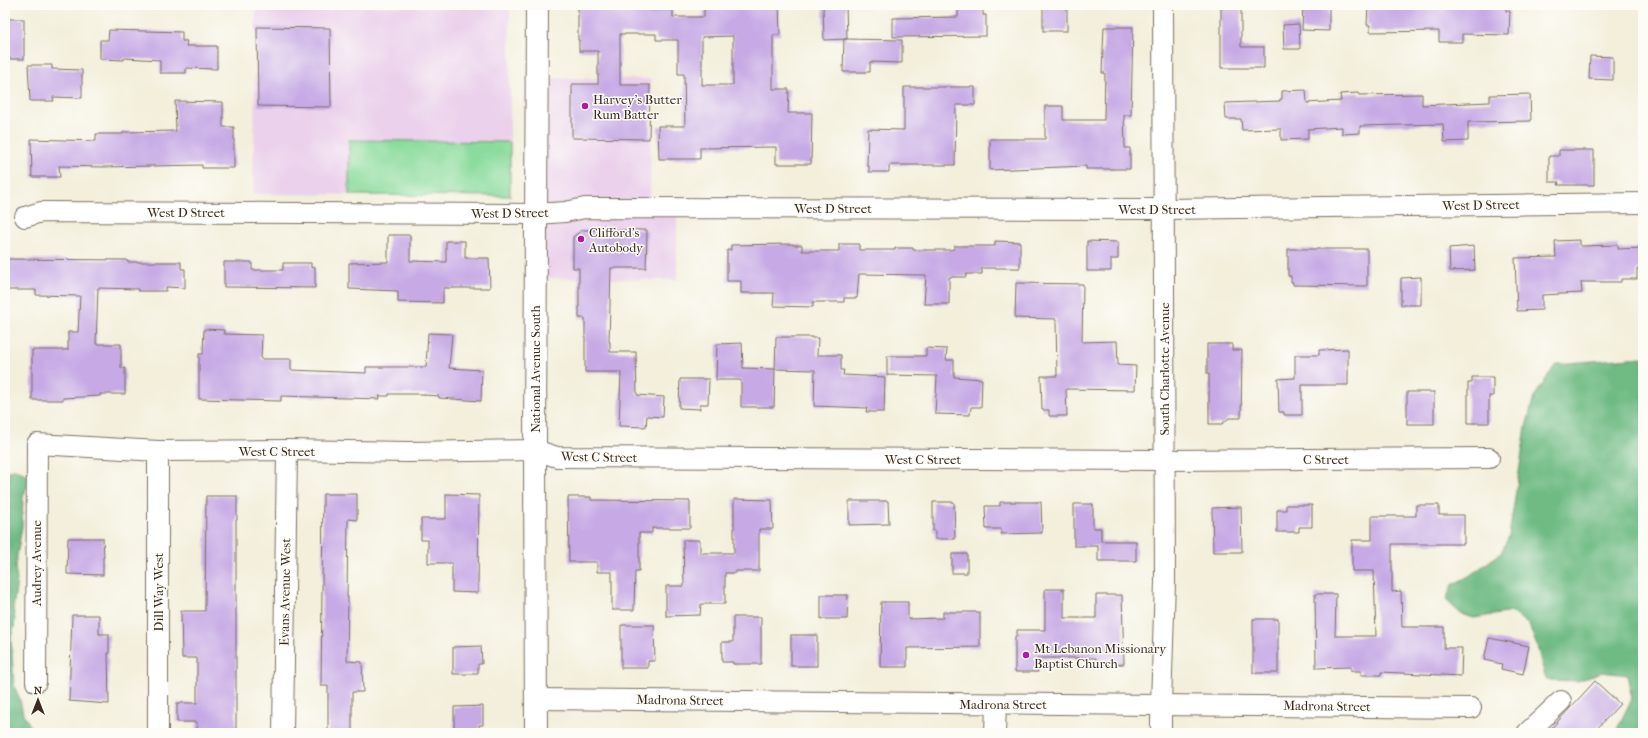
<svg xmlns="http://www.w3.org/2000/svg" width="1648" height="738" viewBox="0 0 1648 738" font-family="'IM FELL French Canon',serif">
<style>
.built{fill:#ebd1ec}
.green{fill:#8adb9c;stroke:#62825d}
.forest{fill:#6fbb84;stroke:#557251}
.building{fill:#c6a9e5;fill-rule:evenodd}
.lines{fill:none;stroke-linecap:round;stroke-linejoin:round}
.minor-casing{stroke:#7b6f60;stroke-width:22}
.secondary-casing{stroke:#7b6f60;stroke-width:24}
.minor{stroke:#fff;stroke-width:20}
.secondary{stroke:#fff;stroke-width:22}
.poi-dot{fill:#b5179e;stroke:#fdfcf7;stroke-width:1.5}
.labels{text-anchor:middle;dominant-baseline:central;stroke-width:3;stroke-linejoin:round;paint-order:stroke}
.poi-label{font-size:13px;fill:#3b2a1e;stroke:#fdfcf7;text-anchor:start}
.street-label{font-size:13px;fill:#3b2a1e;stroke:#fdfcf7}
</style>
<rect width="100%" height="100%" fill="#fdfcf7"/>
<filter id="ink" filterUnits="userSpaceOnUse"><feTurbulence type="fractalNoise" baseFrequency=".025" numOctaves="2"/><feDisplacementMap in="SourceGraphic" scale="8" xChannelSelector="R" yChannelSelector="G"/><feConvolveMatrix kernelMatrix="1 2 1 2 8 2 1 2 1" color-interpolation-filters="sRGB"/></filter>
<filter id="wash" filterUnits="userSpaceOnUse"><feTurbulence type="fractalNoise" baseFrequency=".012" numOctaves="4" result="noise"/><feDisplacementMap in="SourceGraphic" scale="16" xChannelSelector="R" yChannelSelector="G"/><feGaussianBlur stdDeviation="0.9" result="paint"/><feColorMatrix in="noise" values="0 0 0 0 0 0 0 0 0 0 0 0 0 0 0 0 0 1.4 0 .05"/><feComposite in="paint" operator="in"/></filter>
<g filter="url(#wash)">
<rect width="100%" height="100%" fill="#f3efdb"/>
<g class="built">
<polygon points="256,5 326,5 510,9 510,196 253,194"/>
<polygon points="538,78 651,79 650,205 538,212"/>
<polygon points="677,209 677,280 538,278 537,216"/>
</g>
<polygon class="green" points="349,140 510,142 510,196 349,195"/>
<g class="forest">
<polygon points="1643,357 1643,733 1615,733 1632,698 1627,675 1602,672 1578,681 1546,680 1537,646 1529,625 1512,612 1474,618 1461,614 1446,600 1452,585 1469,576 1501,553 1509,536 1526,427 1534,397 1556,364"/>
<polygon points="14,469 26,474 29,478 28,484 23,497 22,527 15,567 17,580 13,609 15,619 14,628 11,637 14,686 20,699 23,714 31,727 32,733 5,733 5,473"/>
</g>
<g id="blocks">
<g class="building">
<path d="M622,5H644L648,6V10H673V17H704V5H779L780,35H773V89H789L788,113H812L811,164H776V147L700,148V159H659L658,126H685L684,74H678V40H656V34H620V85H650L649,139L572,138V84H598V51H579V40H578V6L622,7ZM733,36V85H702V37Z"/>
<polygon points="823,5 846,5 847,39 824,40"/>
<polygon points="958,5 983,5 983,15 986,15 986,36 893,37 893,18 958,17"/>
<rect x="1043" y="5" width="24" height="26"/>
<polygon points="1221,5 1241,5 1241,47 1264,47 1264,68 1221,68"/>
<polygon points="1303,5 1329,5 1329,31 1302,30"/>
<polygon points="1368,5 1506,5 1506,11 1510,11 1509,35 1462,34 1462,42 1439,42 1439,31 1370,32 1370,25 1367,25"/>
<rect x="5" y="19" width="19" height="40"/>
<polygon points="1299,24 1300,49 1284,49 1283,25"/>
<polygon points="257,27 330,28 331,107 258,106"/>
<polygon points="1104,27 1133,27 1131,115 1124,115 1125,148 1130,148 1130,169 1086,169 1086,166 990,170 990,139 1045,139 1045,106 1063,106 1063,120 1104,120 1105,73 1102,73"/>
<polygon points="109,30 182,32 182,41 187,41 186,46 217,46 217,69 186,68 186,73 160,73 160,60 124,58 124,60 100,59 100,40 108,40"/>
<polygon points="844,39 902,40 902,63 870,62 870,72 843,72"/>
<polygon points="1590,56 1613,57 1613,80 1589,79"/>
<polygon points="28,65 52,65 52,69 82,70 82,98 53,97 54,101 30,101"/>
<polygon points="904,87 975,87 975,105 956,105 955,165 891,165 889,166 889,172 869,172 869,166 867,166 868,129 904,130"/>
<polygon points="1306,90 1307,103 1341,101 1340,94 1358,93 1359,95 1422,94 1422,105 1490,102 1490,95 1530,94 1531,121 1468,122 1468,141 1444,142 1443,124 1360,126 1360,133 1342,134 1342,127 1308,129 1308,139 1281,140 1281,129 1242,130 1241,119 1226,119 1225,103 1280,101 1280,99 1282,99 1282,91"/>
<polygon points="175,101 223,102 223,127 234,127 234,168 202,168 202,165 103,167 59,166 60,177 32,177 31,139 96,141 96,134 123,134 123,132 176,131"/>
<polygon points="1559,150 1594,150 1594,185 1558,185 1559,182 1549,182 1549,156 1559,156"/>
<polygon points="582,230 647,230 646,268 611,268 609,342 610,342 610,352 636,352 637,395 664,397 663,417 647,416 646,427 619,426 621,372 585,372 585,318 579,318 579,268 573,268 573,237"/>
<polygon points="388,235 410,235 410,261 446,262 446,241 465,241 465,258 489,258 490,288 443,288 443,303 398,302 398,291 349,289 349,263 388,262"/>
<polygon points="1580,240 1580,246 1618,245 1618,249 1643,248 1643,269 1637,269 1637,279 1621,279 1621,282 1581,282 1582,293 1542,295 1542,310 1517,311 1515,258 1556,257 1555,241"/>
<polygon points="995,241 1020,242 1020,268 982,268 982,274 966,274 966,277 949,277 949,304 924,304 926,275 859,274 857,298 844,298 844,302 813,302 813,307 773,306 774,293 741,293 741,281 727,281 727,250 731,250 731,245 793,244 793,245 802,245 802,251 839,251 839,244 859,244 859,250 895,250 895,248 913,248 913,250 950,250 954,249 954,246 995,246"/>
<polygon points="1087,241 1118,242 1118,259 1111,259 1111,271 1087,271"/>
<polygon points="1474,246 1475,270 1450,271 1449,248"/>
<polygon points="1288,249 1367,249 1367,286 1293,285 1293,282 1291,282 1291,276 1288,276"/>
<polygon points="5,259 127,260 127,262 181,262 181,269 185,269 185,288 166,287 166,291 138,291 138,289 98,288 96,344 121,344 121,368 125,368 125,394 100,394 100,396 63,398 63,400 32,400 32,350 68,350 68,332 78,332 80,296 36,295 36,290 5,290"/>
<polygon points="224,262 252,262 252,270 283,270 283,263 311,263 311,268 315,267 315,288 224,287"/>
<polygon points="1421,277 1421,305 1401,305 1401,278"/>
<polygon points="1016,283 1083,284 1082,342 1117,341 1118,365 1136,366 1135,390 1066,389 1067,416 1049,416 1049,410 1042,410 1041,376 1057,376 1056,319 1015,318"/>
<polygon points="204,329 224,330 224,334 262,335 261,359 291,359 291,370 366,373 366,367 426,367 428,333 452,334 449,368 482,370 481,401 439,398 439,396 424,395 425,394 389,394 389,396 379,396 380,399 281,396 281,401 199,399 199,354 203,354"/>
<polygon points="776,337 812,337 812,338 818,338 817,355 841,355 841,370 844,370 843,375 885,377 884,412 866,412 867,408 814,406 815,370 775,369 774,407 741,407 741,380 716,380 717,344 742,343 743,368 775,369"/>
<polygon points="1207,344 1232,344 1232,350 1242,350 1241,418 1229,418 1222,424 1209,424 1209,374 1207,374"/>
<polygon points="926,348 947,349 946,360 954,360 954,377 982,379 981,407 971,407 970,415 935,414 937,376 887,375 887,356 926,356"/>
<polygon points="1348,349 1348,385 1302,385 1302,415 1284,415 1284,412 1279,412 1278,379 1295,378 1295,355 1319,355 1319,350"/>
<polygon points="1472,377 1493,377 1493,396 1489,396 1489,423 1468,423 1468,383 1472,383"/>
<polygon points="680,379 709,379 708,404 700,404 700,409 679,408"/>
<rect x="1407" y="392" width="27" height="32"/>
<polygon points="323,494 357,494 357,520 348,519 347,597 348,597 347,661 362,662 363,692 352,692 352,733 328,733 328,686 321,686"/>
<polygon points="446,494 479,495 478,593 452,592 452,563 428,563 428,540 421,540 421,519 446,519"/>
<polygon points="206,496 237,496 237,520 236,520 236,733 197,733 197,722 177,722 177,703 197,703 197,658 182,658 181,611 205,611"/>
<polygon points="568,497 591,497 591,500 690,501 690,528 652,528 652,533 639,533 639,571 635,571 634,610 612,610 612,572 597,572 597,562 569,562"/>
<polygon points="734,499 772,500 773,529 759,529 759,571 736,571 736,573 725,573 725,604 701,604 700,615 666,616 666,586 684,586 683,540 700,540 700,553 734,553"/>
<polygon points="849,501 888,501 889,524 849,525"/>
<polygon points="933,502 954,502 955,539 935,539 935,531 933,531"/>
<polygon points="1000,502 1041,502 1042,533 1001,534 1001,529 986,529 985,506 1000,506"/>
<polygon points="1074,504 1093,504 1093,528 1101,528 1101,541 1136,541 1136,561 1098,561 1098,546 1074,546"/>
<polygon points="1286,505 1312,505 1312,527 1299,527 1299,532 1277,532 1277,510 1286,510"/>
<polygon points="1416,505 1439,505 1439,515 1464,515 1464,544 1392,544 1392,592 1401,591 1402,627 1444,627 1444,648 1462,648 1461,676 1381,672 1381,675 1361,675 1361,671 1351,671 1351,667 1316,668 1315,594 1336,594 1335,636 1376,636 1374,571 1352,571 1352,540 1372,540 1372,516 1416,516"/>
<polygon points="1241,507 1242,552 1213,552 1212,508"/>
<polygon points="68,538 103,538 104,557 103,557 103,575 67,574"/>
<rect x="952" y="554" width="15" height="19"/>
<polygon points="1045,589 1064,589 1064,618 1096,618 1096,595 1122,595 1124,664 1096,665 1096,658 1038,658 1038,672 1015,672 1015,636 1017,636 1017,630 1045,630"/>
<polygon points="821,595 848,595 847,619 821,619"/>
<polygon points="881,602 908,602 908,619 943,618 943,612 980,612 980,647 907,648 907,667 880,667"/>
<polygon points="72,615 99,615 99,634 109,634 109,654 108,653 109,704 69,701"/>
<polygon points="733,617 761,617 761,664 733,664 733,662 722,662 722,642 733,642"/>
<rect x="1253" y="619" width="25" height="54"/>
<polygon points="621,625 654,625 655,661 648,661 648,668 621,668"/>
<rect x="791" y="635" width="26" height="31"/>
<polygon points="1489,638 1529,646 1523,674 1501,669 1502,664 1484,660"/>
<polygon points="481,646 482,664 478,664 478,674 453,674 453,647"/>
<polygon points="1595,681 1620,704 1593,733 1547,733"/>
<polygon points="483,706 483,725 479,725 479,733 454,733 454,707"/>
</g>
</g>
</g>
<g filter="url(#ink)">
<use href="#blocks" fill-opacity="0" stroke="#7b6f60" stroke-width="1"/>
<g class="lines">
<g class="minor-casing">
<g id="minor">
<polyline points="25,217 41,212 536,214 565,212 585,208 1164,209 1643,203"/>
<polyline points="36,682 37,444 158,451 287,450 408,452 535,450 557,457 1163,460 1489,458"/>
<polyline points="536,699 1471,708"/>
<polyline points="158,733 158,451"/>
<polyline points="283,733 287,450"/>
<polyline points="995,733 996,704"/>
<polyline points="1161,733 1161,704 1165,582 1163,5"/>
<polyline points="1527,733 1561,701"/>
</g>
</g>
<g class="secondary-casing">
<polyline id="secondary" points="536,733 535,450 537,5"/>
</g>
<use href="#minor" class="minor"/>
<use href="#secondary" class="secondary"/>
</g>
</g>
<g class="poi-dot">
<circle cx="585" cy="106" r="4"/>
<circle cx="581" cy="239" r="4"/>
<circle cx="1026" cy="655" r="4"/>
</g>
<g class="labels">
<g class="poi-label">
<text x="593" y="99">Harvey's Butter<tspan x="593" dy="15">Rum Batter</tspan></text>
<text x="589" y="232">Clifford's<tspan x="589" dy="15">Autobody</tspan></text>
<text x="1034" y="648">Mt Lebanon Missionary<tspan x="1034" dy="15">Baptist Church</tspan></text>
</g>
<g class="street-label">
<text transform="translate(1481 205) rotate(-1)">West D Street</text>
<text x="833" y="208">West D Street</text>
<text x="1157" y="209">West D Street</text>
<text x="186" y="212">West D Street</text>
<text transform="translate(510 213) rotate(-1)">West D Street</text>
<text transform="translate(535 369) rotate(-90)">National Avenue South</text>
<text transform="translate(1164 369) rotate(-90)">South Charlotte Avenue</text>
<text x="277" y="451">West C Street</text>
<text transform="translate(599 457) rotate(1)">West C Street</text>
<text x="923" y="459">West C Street</text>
<text x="1326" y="459">C Street</text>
<text transform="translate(36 563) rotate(-90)">Audrey Avenue</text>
<text transform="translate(158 592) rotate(-90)">Dill Way West</text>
<text transform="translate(285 592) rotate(-89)">Evans Avenue West</text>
<text transform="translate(680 700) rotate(1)">Madrona Street</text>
<text x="1003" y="704">Madrona Street</text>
<text transform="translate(1327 706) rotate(1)">Madrona Street</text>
</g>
</g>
<rect width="1648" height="738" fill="none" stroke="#fdfcf7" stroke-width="20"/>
<g transform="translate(38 700)" stroke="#fdfcf7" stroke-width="3" paint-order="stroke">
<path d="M0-3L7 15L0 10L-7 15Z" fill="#3b2a1e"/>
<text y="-6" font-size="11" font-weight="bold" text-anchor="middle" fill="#3b2a1e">N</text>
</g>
</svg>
